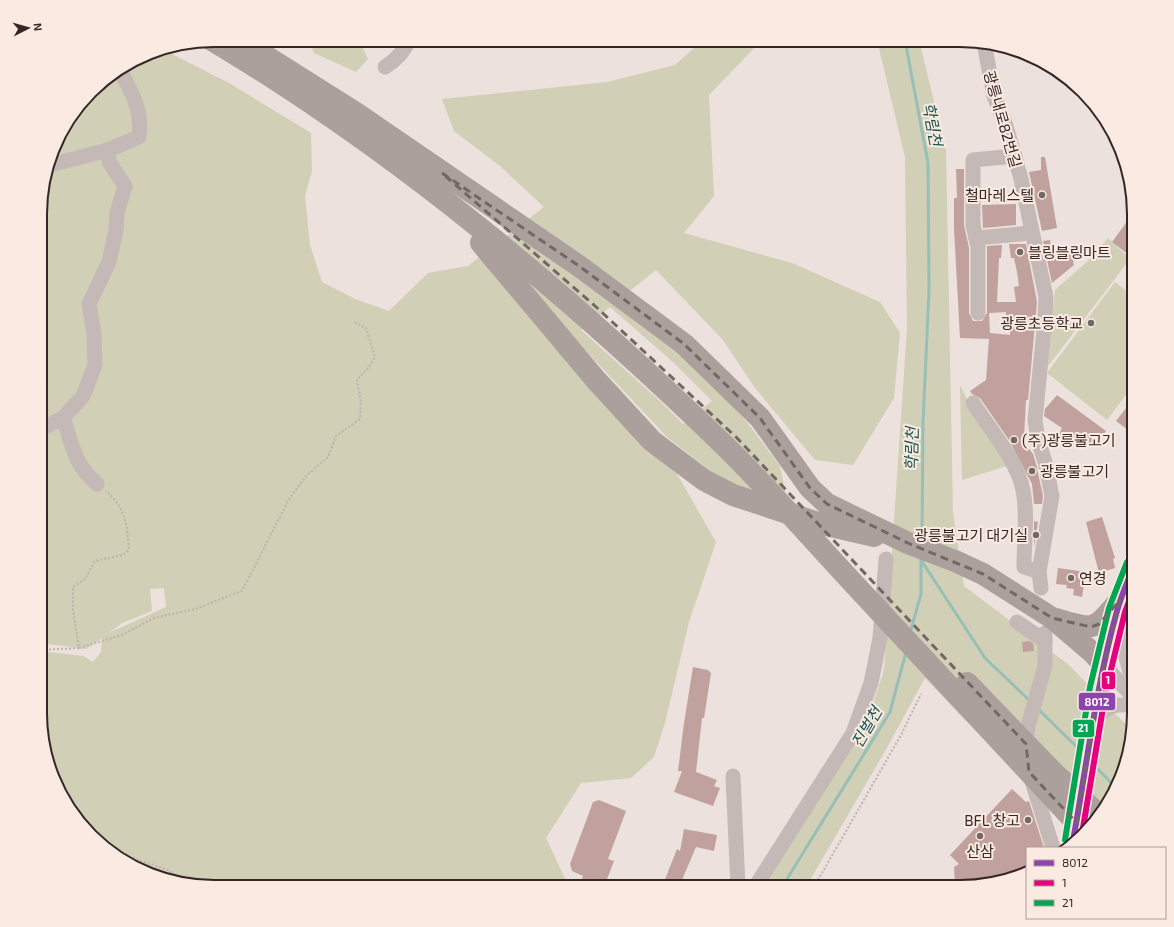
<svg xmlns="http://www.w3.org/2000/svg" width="1174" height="927" viewBox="0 0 1174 927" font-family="'Exo 2','Noto Sans KR',sans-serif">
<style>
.green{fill:#d1cfb6;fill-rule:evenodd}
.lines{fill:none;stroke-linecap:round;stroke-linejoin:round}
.stream{stroke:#98bfb7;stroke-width:3}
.building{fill:#c1a19d;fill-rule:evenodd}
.path{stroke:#bdb2ae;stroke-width:2;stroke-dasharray:2 2;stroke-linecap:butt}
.minor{stroke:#c4b9b6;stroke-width:15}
.highway{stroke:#aba09c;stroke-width:22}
.bus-1-casing{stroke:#faeae2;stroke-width:9}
.bus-2-casing{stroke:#faeae2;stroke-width:9}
.bus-3-casing{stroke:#faeae2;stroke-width:9}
.bus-1{stroke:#8e44ad;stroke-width:6}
.bus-2{stroke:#e5007d;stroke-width:6}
.bus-3{stroke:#00a651;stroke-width:6}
.marked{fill:none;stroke:#746865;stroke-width:3;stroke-dasharray:8 5;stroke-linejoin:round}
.poi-dot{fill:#746865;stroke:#faeae2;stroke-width:1.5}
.labels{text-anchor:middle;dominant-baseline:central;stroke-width:4;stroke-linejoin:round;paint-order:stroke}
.street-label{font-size:15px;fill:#342725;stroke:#faeae2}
.poi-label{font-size:15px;fill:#342725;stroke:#faeae2;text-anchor:end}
.water-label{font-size:16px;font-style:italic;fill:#19574f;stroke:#faeae2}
.rim{fill:none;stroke:#342725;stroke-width:2}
.line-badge{stroke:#faeae2;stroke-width:1.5}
.badge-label{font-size:11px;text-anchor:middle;font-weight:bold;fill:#fff}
</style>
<rect width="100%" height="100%" fill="#ece1dc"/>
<g class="green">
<polygon points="309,40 359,40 368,59 356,72 314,53"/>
<path d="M703,40H762L709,95L714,196L684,233L792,263L880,302L900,333L894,398L853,465L815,460L755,388L723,340L656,270L617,301L687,355L747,422L780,466L787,500L750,493L712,472L667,437L572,336L673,467L716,542L689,622L665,723L654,757L631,778L581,783L546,838L569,887H202L147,874L99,844L58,790L40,725L41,651L83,656L93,662L101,652L102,638L86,649L41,643L42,191L63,127L99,83L158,49H162L229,83L311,133L312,171L305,196L310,245L322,282L355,299L389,311L428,273L468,266L544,207L500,166L454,131L442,99L607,82L675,65ZM610,307L674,363L712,401L683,424L661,402L581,330ZM164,588L166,607L109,633L122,623L152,611L150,589Z"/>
<polygon points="877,40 919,40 946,151 953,512 964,586 1069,665 1132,731 1121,780 1090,828 964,719 925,678 884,753 806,887 763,887 846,757 869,716 884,670 907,328 905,157"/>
<polygon points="1108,238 1130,259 1048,366 1055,290 1090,259"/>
<polygon points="1115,282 1134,297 1134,384 1107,420 1047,373"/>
<polygon points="960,385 973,412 1007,466 962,480"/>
</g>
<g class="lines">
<g class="stream">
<polyline points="905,40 928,163 929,291 923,423 922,539"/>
<polyline points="921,557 921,560 985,658 1030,701"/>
<polyline points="910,633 921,594 921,560"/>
<polyline points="1037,708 1083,753"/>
<polyline points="1092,763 1116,788"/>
<polyline points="782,887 890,712 906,652"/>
</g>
</g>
<g class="building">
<polygon points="1041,157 1045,157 1057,228 1042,231 1029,172 1041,170"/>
<path d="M956,169H964V225L969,248V313L973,321H982L987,313V246L1002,245L1001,258H999L997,302H1016L1014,287L1019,286L1017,272L1014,258H1011L1009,244H1026L1037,302L1028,400H1026L1024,437L1021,438L1033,454L1036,464L1043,496L1042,504H1034L1032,484L1009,440L980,398L972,394L970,391L986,380L989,339L960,338L954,229V198H957ZM1006,312V315L1011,316L1010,335L990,333L989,313Z"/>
<polygon points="1016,204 1016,225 983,228 982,205"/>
<polygon points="1134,212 1134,259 1112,242"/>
<polygon points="1050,240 1053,261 1070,248 1078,258 1073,262 1074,265 1052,283 1043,241"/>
<polygon points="1057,395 1106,431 1096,444 1075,445 1059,434 1062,428 1044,416 1045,409"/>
<polygon points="1134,398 1134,423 1128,430 1116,421"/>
<polygon points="1102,517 1115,558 1113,559 1115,568 1099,573 1086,522"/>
<polygon points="1034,521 1038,522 1034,547"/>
<polygon points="1058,568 1086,572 1082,597 1073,595 1074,589 1066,588 1067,585 1056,584"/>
<polygon points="1029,641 1033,643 1034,651 1023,652 1022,642"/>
<polygon points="693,667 708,670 711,673 704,718 702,718 696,772 717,780 714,786 720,788 713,806 674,792 682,771 678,771 684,723"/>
<polygon points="1012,789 1026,802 1029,801 1044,848 1027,848 1027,874 955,887 954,867 959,864 950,855"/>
<polygon points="599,800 626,811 608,859 614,861 604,887 585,887 580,885 583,876 572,871 570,864 593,802"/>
<polygon points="684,829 717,835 714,851 696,847 679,887 662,887 677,849 680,851"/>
</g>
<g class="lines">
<g class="path">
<polyline points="79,648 122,635 154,618 195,609 242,591 288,501 306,476 328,457 336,436 360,419 361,402 357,380 369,367 375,357 366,328 354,322"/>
<path d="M41,650L79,648L73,610V587L85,579L95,561L123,555L129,550C127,525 126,508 106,491"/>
<polyline points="94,837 130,857 168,870 187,883"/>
<polyline points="814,887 901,735 921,694"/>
</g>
<g class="minor">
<polyline points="984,43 994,96 1006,126 1021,179 1046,297 1045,319 1035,420 1038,440 1045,462 1052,496 1039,572 1041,588"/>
<path d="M385,67C396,60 404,52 409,40"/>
<polyline points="50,165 108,150"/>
<polyline points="976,238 1031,233"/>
<polyline points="978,313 978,247 973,225 973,160 1015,156"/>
<path d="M973,403C989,428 1017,460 1023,490C1028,515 1024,542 1024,567L1039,572"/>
<path d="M63,418C73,446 73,463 97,484"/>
<path d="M41,429L63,418L83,396L95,365L94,334L89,304L109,262L116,230L117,213L125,186L109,162L108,150L139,137C142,110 134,97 122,74V70"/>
<polyline points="1121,612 1122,642 1134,687"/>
<polyline points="1017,622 1045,641"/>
<polyline points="1104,665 1134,698"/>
<path d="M1094,722C1107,705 1113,704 1134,705"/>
<polyline points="1025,749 1028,726 1045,666 1045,633"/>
<polyline points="733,776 738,887"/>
<polyline points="1031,778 1053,848"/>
<polyline points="1073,841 1094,722 1098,689 1117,610 1134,565"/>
<polyline points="755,887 853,733 871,683 880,638 886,559"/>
</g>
<g class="highway">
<path d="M212,40C399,152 568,294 724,445C769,489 811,538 854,584C931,667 1008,749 1085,832"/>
<polyline points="240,40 356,113 579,266 684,344 760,418 810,488 827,504 910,544 955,561 983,574 1052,618 1093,653 1104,665"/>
<polyline points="481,243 596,380 652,441 704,480 733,495 818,523 874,536"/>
<path d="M1056,619C1096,631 1093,631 1120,600"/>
<polyline points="967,683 1053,772 1099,815"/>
</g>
<g class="bus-1-casing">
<path id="bus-1" d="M1073,841C1087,764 1096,686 1117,611C1121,596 1128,581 1134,566"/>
</g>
<g class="bus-2-casing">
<polyline id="bus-2" points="1082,834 1106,690 1125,612 1134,588"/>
</g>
<g class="bus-3-casing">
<polyline id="bus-3" points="1065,840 1090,687 1109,608 1127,562"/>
</g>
<use href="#bus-1" class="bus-1"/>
<use href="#bus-2" class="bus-2"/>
<use href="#bus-3" class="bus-3"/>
</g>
<path class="marked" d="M442,173L579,266L684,344L760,418L810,488L827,504L910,544L983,574L1052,618L1091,627L1099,624L1120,600L1098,689L1077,823L1029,772L1026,744L737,438L594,305Z"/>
<g class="poi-dot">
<circle cx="1042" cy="195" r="4"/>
<circle cx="1020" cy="252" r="4"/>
<circle cx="1091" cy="323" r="4"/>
<circle cx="1014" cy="440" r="4"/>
<circle cx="1032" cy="471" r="4"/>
<circle cx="1036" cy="535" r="4"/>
<circle cx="1071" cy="578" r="4"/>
<circle cx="1028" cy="820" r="4"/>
<circle cx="980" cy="836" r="4"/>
</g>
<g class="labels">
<g class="street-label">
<text transform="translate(1003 119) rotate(74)">광릉내로82번길</text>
</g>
<g class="poi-label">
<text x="1034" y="195">철마레스텔</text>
<text x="1028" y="252" text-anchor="start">블링블링마트</text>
<text x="1083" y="323">광릉초등학교</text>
<text x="1022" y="440" text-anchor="start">(주)광릉불고기</text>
<text x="1040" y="471" text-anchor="start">광릉불고기</text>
<text x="1028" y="535">광릉불고기 대기실</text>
<text x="1079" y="578" text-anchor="start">연경</text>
<text x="1020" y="820">BFL 창고</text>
<text x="980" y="851" text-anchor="middle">산삼</text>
</g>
<g class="water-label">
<text transform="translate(933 124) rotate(79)">학림천</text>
<text transform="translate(911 449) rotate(-89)">학림천</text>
<text transform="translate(866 727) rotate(-60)">진벌천</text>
</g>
</g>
<path d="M0 0H1174V927H0ZM214 47H960A167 167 0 0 1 1127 214V713A167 167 0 0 1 960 880H214A167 167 0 0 1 47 713V214A167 167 0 0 1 214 47Z" fill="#faeae2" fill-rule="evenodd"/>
<path class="rim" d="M214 47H960A167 167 0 0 1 1127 214V713A167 167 0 0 1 960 880H214A167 167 0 0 1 47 713V214A167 167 0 0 1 214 47Z"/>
<g class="line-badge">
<rect x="1101" y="671" width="15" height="19" rx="4" fill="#e5007d"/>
<rect x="1078" y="692" width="38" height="19" rx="4" fill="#8e44ad"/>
<rect x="1072" y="719" width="23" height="19" rx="4" fill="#00a651"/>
</g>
<g class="badge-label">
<text x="1108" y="684">1</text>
<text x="1097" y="706">8012</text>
<text x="1083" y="732">21</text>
</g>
<rect x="1026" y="847" width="140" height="72" fill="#faeae2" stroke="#ab9c96"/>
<rect x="1034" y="860" width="20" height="6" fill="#8e44ad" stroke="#ab9c96"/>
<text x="1062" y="867" font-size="12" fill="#342725">8012</text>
<rect x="1034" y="880" width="20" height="6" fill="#e5007d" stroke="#ab9c96"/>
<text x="1062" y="887" font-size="12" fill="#342725">1</text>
<rect x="1034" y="900" width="20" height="6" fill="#00a651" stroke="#ab9c96"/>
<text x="1062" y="907" font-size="12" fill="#342725">21</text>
<g transform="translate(28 28) rotate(84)" stroke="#faeae2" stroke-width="3" paint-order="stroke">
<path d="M0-3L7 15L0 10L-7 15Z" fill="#342725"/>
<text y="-6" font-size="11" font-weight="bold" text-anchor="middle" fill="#342725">N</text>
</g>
</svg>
